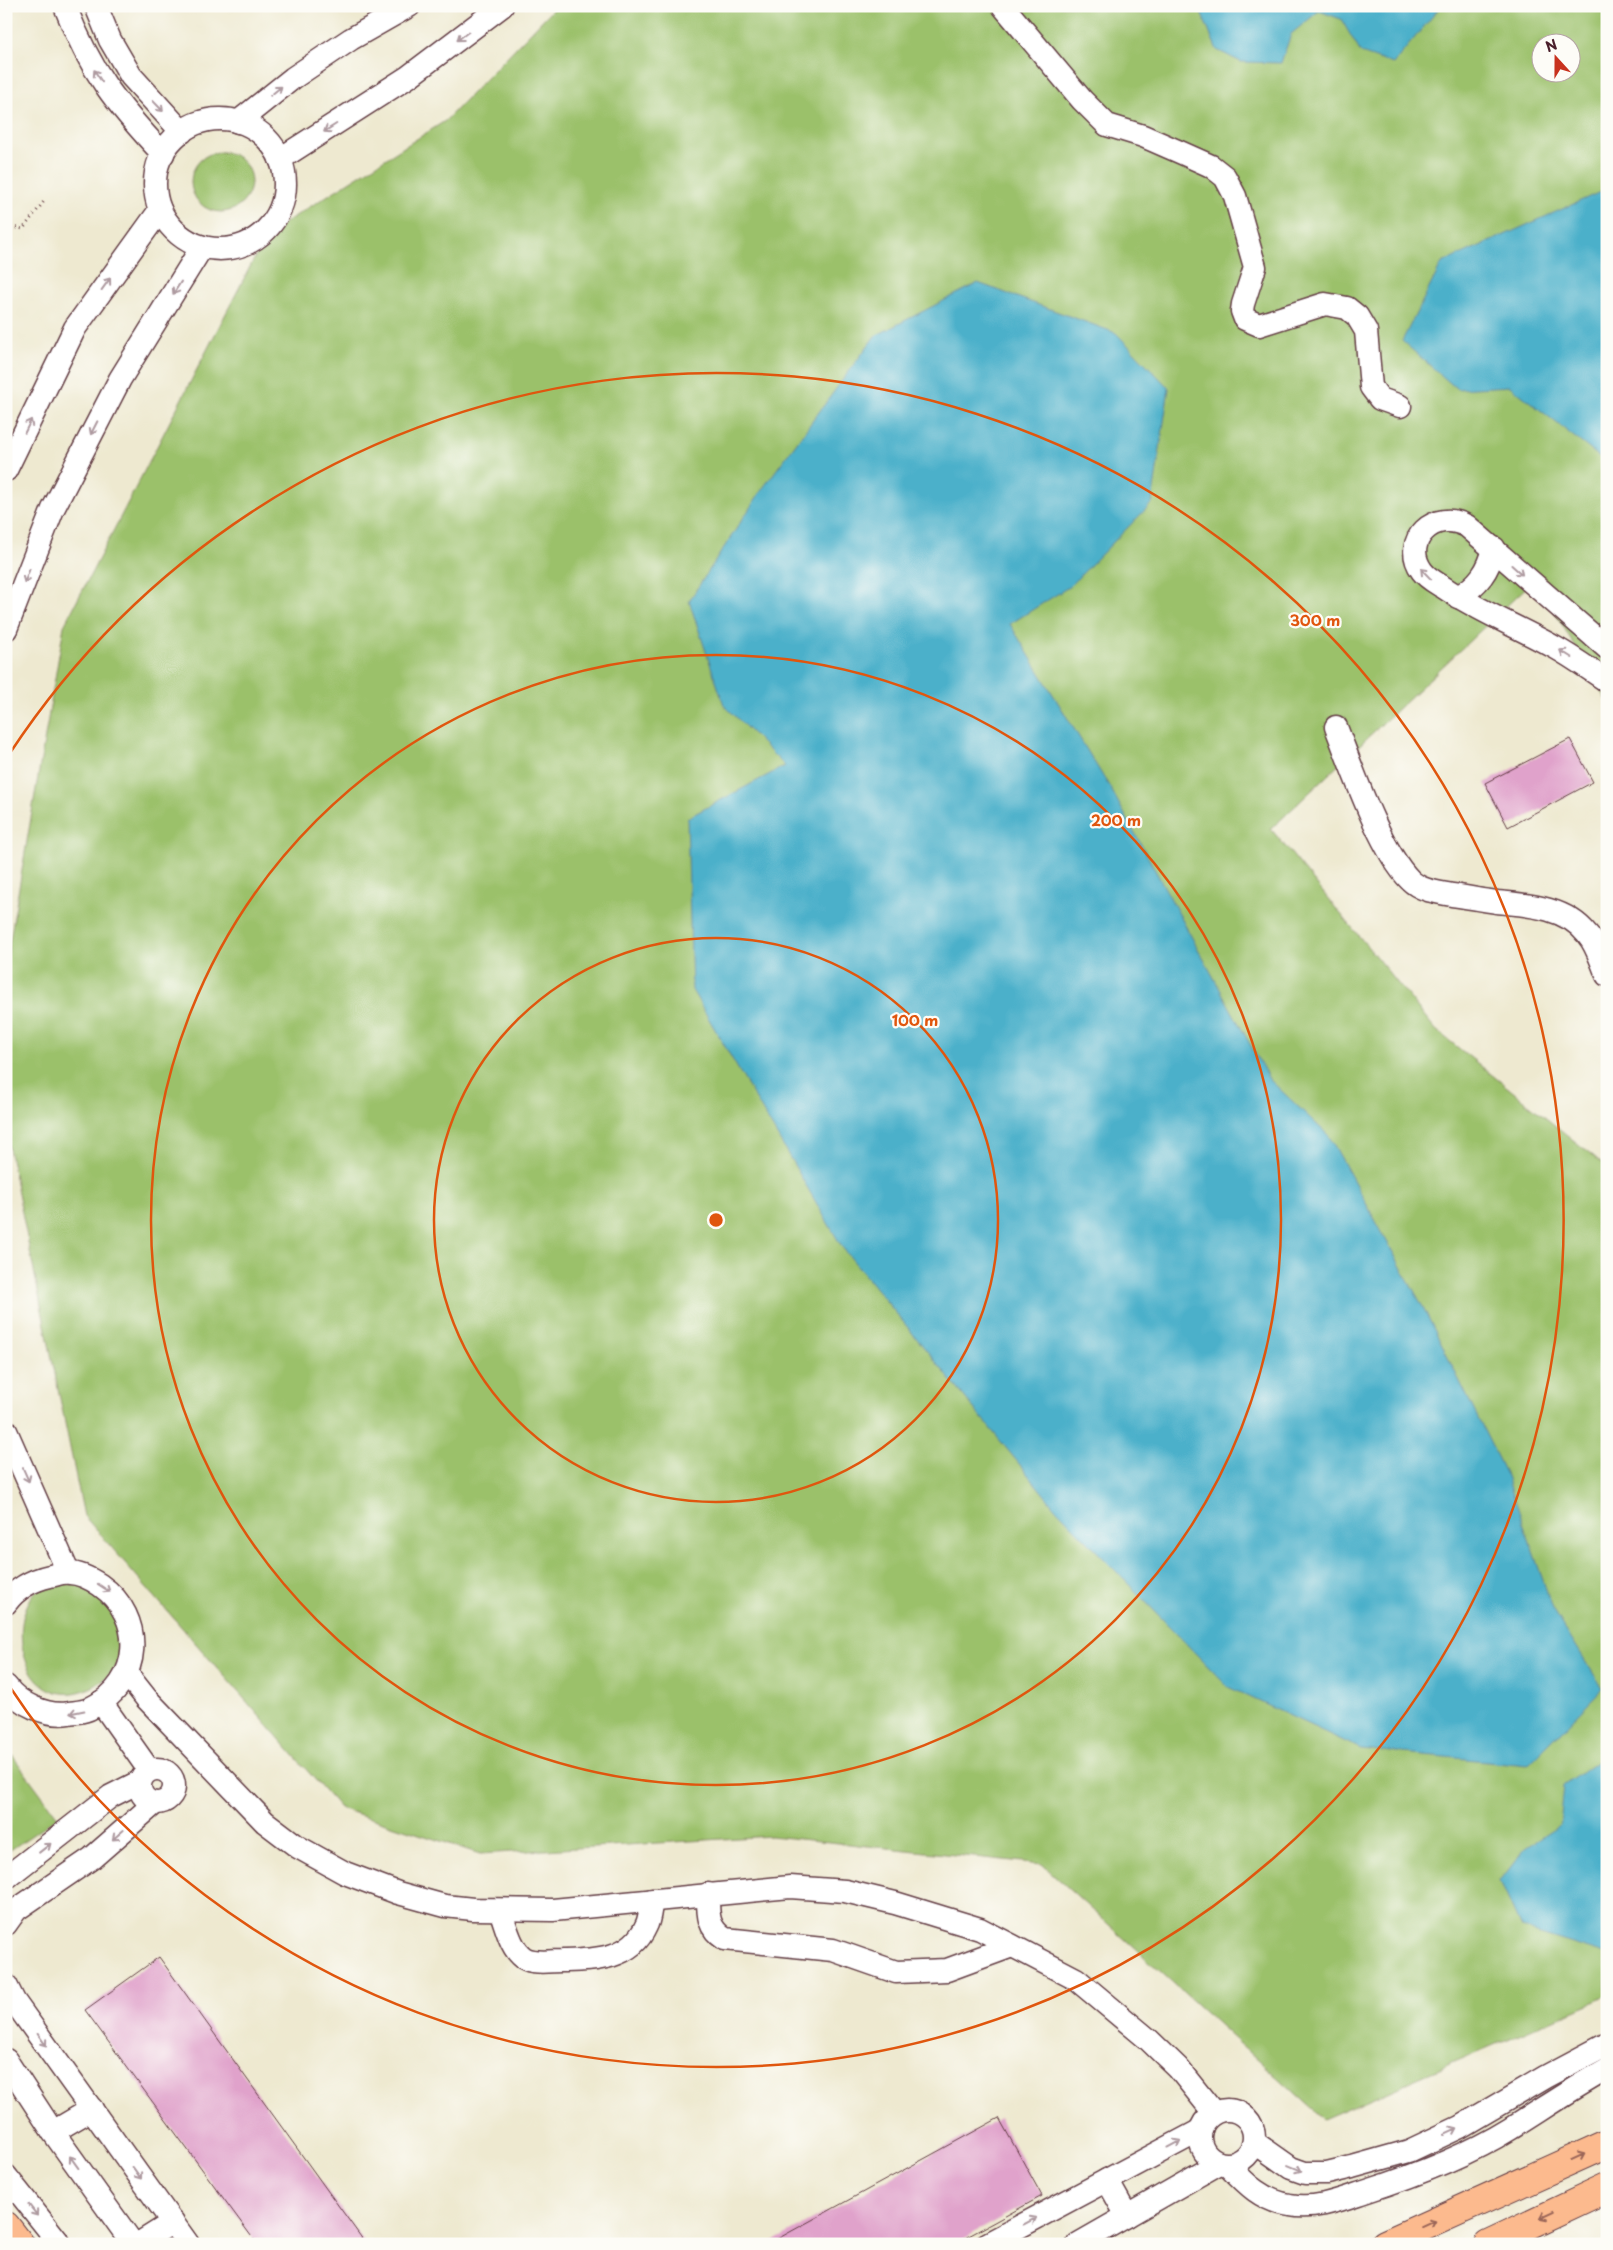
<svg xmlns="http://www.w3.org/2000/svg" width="1613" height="2250" viewBox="0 0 1613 2250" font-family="'Playpen Sans',sans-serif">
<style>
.green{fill:#9bc16b;stroke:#72704b;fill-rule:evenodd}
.water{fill:#4bb0ca;stroke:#4a687a}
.building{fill:#e0a2cb}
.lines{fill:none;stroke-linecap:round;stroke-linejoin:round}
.minor-casing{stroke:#633d44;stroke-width:25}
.major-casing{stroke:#633d44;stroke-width:30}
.path{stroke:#633d44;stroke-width:3;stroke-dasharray:1 4;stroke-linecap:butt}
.minor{stroke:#fff;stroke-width:22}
.major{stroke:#fcba8e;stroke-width:28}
.oneway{stroke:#ae9aa0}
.oneway2{stroke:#9a6558}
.ring{fill:none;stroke:#e0560e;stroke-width:2.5}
.centre{fill:#e0560e;stroke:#fdfcf7;stroke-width:2.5}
.ring-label{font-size:15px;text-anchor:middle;font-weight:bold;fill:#e0560e;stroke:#fdfcf7;stroke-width:4.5;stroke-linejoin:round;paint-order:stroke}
</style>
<rect width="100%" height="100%" fill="#fdfcf7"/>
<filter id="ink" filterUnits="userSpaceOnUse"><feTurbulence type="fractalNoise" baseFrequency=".02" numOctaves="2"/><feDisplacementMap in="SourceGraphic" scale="10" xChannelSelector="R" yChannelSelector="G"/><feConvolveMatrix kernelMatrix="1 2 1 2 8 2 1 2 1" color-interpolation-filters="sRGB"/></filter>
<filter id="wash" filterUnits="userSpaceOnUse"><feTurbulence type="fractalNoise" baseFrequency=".0096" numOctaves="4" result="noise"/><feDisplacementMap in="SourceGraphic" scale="20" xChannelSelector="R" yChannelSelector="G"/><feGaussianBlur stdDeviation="1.12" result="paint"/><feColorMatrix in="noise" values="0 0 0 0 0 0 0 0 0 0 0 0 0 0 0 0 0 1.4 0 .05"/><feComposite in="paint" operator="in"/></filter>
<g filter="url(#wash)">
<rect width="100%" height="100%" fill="#eee9d0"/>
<g class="green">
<path d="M556,6H1607V700L1535,579L1271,829L1436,1030L1607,1167V1996L1323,2119L1042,1864L771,1836L480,1854L340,1808L84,1516L6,1134V963L64,626L267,234L445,121ZM1540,42H1570V72H1540Z"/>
<circle cx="221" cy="182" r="30"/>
<path d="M75,1581L119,1612C122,1642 128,1667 96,1685C30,1722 0,1628 38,1589C48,1583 65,1583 75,1581Z"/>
<polygon points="6,1747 58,1817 6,1853"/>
</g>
<g class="water">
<polygon points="1200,6 1441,6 1393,64 1361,53 1341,19 1319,11 1291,34 1281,63 1241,62 1217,50 1199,8"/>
<polygon points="1607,189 1607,463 1510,386 1457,389 1402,341 1442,263"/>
<polygon points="978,283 1116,333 1169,388 1152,503 1070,586 1010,624 1112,791 1269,1079 1329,1136 1423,1307 1507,1477 1553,1609 1603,1689 1528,1765 1361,1749 1228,1687 1056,1509 842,1247 692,990 687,818 785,766 724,705 689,601 763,488 875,336"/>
<polygon points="1607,1754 1607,1953 1605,1954 1521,1928 1500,1881 1525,1848 1560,1825 1564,1786"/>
</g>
<g id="blocks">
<g class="building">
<polygon points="1570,739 1593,782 1508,827 1485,783"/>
<polygon points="159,1957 366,2244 257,2244 85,2010"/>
<polygon points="999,2118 1042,2196 954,2244 768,2244"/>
</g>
</g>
</g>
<g filter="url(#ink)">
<use href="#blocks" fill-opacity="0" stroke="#633d44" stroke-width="1"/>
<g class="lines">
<g class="minor-casing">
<g id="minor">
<path d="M65,6C90,71 116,104 163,154"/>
<polyline points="96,6 110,40 131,76 182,132"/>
<polyline points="1003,6 1082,100 1107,125 1143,136 1182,153 1211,166 1225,177 1235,196 1255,267 1243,304 1242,311 1245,319 1259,325 1325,304 1347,308 1357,316 1366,331 1371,387 1380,399 1400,406"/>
<circle cx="220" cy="184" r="65"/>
<polyline points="238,122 293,78 351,39 409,6"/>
<polyline points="280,159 408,77 502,6"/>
<polyline points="6,470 75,328 160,210"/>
<path d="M1458,597C1478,585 1489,571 1494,548"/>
<polyline points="6,629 53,509 120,379 202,247"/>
<path d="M1607,648L1467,526C1435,508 1400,541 1422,571C1427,578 1435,582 1443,587C1478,611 1519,627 1556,648C1574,658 1590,670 1607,681"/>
<path d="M1336,727C1352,768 1380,850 1410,880C1421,891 1437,892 1452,895C1467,897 1482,900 1497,902C1528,905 1566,907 1587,934C1597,945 1601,961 1607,975"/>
<polyline points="6,1431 68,1572"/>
<path d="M6,1603C17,1588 32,1580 50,1576C56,1575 63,1572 69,1573C79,1573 91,1579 100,1585C146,1617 143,1683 91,1708C85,1712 76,1712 69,1713C47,1717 19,1704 6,1686"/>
<polyline points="127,1674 146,1698 265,1822 298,1847 345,1873 398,1893 445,1906 473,1909 553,1910 790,1887 845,1891 895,1903 980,1929 1076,1979 1149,2040 1178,2068 1214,2113"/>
<polyline points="101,1702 149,1770"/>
<circle cx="157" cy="1786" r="17"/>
<polyline points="6,1878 111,1796 139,1782"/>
<path d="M708,1894C708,1913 707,1928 725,1939L833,1950L896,1972L947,1970L1012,1946"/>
<path d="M500,1910C506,1925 510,1948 524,1958C534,1964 551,1961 562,1961C594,1960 631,1960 646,1926C650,1919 650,1908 652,1900"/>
<polyline points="6,1924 16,1910 92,1858 155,1803"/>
<polyline points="6,1985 14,2001 188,2244"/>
<polyline points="6,2060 53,2132 133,2244"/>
<circle cx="1227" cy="2137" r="27"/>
<polyline points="53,2132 92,2109"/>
<polyline points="1254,2142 1291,2168 1305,2173 1327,2173 1352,2167 1409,2151 1460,2127 1545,2077 1607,2044"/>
<path d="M1228,2165C1246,2184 1262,2201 1290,2205C1315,2210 1340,2200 1364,2192C1414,2176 1465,2157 1510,2129C1542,2109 1573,2088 1607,2069"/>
<polyline points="6,2176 60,2244"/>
<polyline points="1107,2180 1127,2216"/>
<polyline points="138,2244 173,2222"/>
<polyline points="987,2244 1201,2130"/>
<polyline points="1078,2244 1218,2164"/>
</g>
</g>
<g class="major-casing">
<g id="major">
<polyline points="6,2226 20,2244"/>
<polyline points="1385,2244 1607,2144"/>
<polyline points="1488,2244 1607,2188"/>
</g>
</g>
<polyline class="path" points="6,226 23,229 45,200"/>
<use href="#minor" class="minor"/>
<use href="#major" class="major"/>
</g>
<defs><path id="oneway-shaft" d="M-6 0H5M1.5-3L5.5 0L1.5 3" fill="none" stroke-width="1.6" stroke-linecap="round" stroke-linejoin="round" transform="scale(1.25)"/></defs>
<g class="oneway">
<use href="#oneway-shaft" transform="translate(463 36) rotate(143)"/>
<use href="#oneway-shaft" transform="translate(98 76) rotate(-123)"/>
<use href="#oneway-shaft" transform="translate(276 91) rotate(-39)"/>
<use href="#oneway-shaft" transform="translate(158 106) rotate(46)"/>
<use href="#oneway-shaft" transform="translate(330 128) rotate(148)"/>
<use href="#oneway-shaft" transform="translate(106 284) rotate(-54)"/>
<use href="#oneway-shaft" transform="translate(177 288) rotate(122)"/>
<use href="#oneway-shaft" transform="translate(28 426) rotate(-64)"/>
<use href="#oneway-shaft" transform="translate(94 428) rotate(117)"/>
<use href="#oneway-shaft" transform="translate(1517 570) rotate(42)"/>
<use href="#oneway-shaft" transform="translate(1426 574) rotate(-134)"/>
<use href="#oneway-shaft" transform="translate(27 576) rotate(111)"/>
<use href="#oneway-shaft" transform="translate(1566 654) rotate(-148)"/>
<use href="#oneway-shaft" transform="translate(26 1475) rotate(66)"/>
<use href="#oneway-shaft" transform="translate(104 1588) rotate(34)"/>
<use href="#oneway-shaft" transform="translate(77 1712) rotate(169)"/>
<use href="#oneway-shaft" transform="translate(118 1835) rotate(139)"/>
<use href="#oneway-shaft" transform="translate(45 1848) rotate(-38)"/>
<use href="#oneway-shaft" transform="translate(42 2040) rotate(54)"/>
<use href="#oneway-shaft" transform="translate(1450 2132) rotate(-24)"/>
<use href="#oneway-shaft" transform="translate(1174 2144) rotate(-28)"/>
<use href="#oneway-shaft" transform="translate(74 2162) rotate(-126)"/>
<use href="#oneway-shaft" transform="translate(1295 2168) rotate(23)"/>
<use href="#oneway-shaft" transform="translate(137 2173) rotate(54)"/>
<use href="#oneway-shaft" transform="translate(33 2210) rotate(52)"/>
<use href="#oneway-shaft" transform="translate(1030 2221) rotate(-28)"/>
</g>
<g class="oneway2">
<use href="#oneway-shaft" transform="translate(1578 2157) rotate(-24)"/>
<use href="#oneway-shaft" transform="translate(1547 2216) rotate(155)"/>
<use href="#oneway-shaft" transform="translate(1429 2224) rotate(-24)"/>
</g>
</g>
<g class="ring">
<circle cx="716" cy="1220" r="282"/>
<circle cx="716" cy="1220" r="565"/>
<path d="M10 753A847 847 0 1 1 10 1687"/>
</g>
<circle cx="716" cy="1220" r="8" class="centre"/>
<g class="ring-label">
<text x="1315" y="626">300 m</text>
<text x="1116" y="826">200 m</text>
<text x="915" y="1026">100 m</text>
</g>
<rect width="1613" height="2250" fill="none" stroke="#fdfcf7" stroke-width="25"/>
<g transform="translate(1556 58) rotate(339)"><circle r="24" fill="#fdfcf7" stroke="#b5a4a5"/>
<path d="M0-4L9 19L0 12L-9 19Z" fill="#c8321e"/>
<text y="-8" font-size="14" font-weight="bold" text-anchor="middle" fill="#4a1f2b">N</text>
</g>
</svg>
